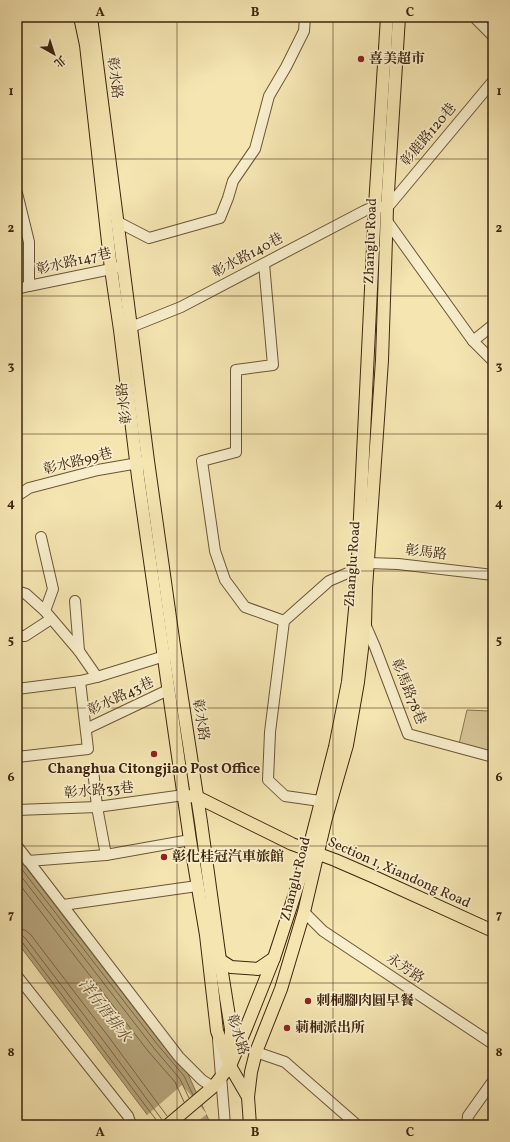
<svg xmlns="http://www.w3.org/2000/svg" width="510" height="1142" viewBox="0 0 510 1142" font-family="Vollkorn,'Noto Serif TC',serif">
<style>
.green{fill:#d5c495;stroke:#8a7452}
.water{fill:#b6a47a;stroke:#86714f}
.pier{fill:#f4e5b1}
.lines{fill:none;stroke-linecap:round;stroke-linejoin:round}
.shore{stroke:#7a6444;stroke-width:1}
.minor-casing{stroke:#6c5537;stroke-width:12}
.major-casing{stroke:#3f250e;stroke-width:14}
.minor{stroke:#f8eecc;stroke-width:10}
.major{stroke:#f4e5b1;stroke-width:12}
.grid{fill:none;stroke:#3f250e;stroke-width:1;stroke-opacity:0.55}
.poi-dot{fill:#8f2418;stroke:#f8eecc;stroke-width:1.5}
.labels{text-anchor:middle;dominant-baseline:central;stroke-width:3.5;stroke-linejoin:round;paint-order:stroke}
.poi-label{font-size:14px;font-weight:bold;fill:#3f250e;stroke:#f8eecc;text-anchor:start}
.street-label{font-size:14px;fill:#3f250e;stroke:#f8eecc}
.water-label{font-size:15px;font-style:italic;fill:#634b2e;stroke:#f8eecc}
.neatline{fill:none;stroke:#3f250e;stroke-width:1.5}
.grid-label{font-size:13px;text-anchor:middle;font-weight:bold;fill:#3f250e}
</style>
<rect width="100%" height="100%" fill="#f4e5b1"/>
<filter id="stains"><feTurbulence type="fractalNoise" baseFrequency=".005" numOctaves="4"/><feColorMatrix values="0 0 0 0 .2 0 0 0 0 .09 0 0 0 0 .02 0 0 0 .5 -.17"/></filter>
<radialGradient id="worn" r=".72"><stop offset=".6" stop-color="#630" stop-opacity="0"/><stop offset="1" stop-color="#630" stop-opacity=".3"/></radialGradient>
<polygon class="green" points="493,680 493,755 458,748 467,710 489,711"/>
<polygon class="water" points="17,856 160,1042 188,1074 211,1125 155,1125 17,942"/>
<polygon class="pier" points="182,1085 207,1114 193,1125 153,1125 146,1116"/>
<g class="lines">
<g class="shore">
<polyline points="17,863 157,1044 184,1076 193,1095"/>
<polyline points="17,871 153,1047 180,1079 189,1098"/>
<polyline points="17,881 148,1051 175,1082 184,1102"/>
<polyline points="17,929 25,930 31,935 111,1040 167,1116"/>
<polyline points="17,935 22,935 26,939 106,1044 163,1121"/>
<polyline points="17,940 22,942 157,1121 158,1125"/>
</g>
<g class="minor-casing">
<g id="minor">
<polyline points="474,17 493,36"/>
<polyline points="17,193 29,242 29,286 111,269 118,267"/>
<polyline points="387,221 473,341 493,361"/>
<polyline points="118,222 149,238 220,218 228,198 233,181 255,149 269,96 286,67 304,31 305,17"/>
<polyline points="264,264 273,365 236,370 236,452 202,461 215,551 225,580 245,607 284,621"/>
<polyline points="17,289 29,286"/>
<polyline points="124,327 131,327 181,307 364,211 375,206 387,208 493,81"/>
<polyline points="473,341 493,325"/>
<polyline points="17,496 29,488 98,470 144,462"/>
<polyline points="41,537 53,589 45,611"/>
<polyline points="17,591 26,594 45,611 79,651 97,677"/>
<polyline points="75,601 79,651"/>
<polyline points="365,624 375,647 408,734 493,757"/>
<polyline points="17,636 25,636 51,619"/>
<polyline points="17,689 80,681 97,677 171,654"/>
<polyline points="86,729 168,690"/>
<polyline points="17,757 88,749 80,681"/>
<polyline points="93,769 97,807 106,855"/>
<polyline points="320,801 285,796 268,780 270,732 284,621 329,581 357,569 368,563 398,564 493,575"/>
<polyline points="17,810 97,807 184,795"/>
<polyline points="17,846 179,1057 202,1080 213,1087"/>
<polyline points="28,861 106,855 190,840"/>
<polyline points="63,905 197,886"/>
<polyline points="304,912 323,931 493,1044"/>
<polyline points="17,976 128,1116 131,1125"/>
<polyline points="218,1039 225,1125"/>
<polyline points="256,1052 285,1062 357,1125"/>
<polyline points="467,1125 468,1116 493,1081"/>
</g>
</g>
<g class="major-casing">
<g id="major">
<polyline points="80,17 86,45 111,269 120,330 138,477 190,840 206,935 217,1031 230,1066 248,1097 250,1125"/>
<polyline points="91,17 123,265 148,461 175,653 201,822 220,960 231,1029 230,1059"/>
<polyline points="191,796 197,797 292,844 335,860 372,876 493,931"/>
<polyline points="220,960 231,967 258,969 274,958"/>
<polyline points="248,1097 251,1072 256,1052 281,989 304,912 326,818 347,745 358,682 365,624 366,588 378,419 382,360 387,208 399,17"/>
<polyline points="168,1125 213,1087 230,1066 246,1028 274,958 306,860 335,747 348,682 356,599 375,206 387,17"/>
</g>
</g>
<use href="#minor" class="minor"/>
<use href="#major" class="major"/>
</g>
<path class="grid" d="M177,17V1125M333,17V1125M17,159H493M17,296H493M17,434H493M17,571H493M17,708H493M17,846H493M17,983H493"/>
<g class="poi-dot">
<circle cx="361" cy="59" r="4"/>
<circle cx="154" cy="754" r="4"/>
<circle cx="164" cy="857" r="4"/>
<circle cx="308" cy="1001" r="4"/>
<circle cx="287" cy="1028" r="4"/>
</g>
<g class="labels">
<g class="poi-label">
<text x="369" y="59">喜美超市</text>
<text x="154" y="769" text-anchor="middle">Changhua Citongjiao Post Office</text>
<text x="172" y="857">彰化桂冠汽車旅館</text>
<text x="316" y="1001">刺桐腳肉圓早餐</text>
<text x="295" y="1028">莿桐派出所</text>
</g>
<g class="street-label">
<text transform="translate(114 78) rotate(83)">彰水路</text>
<text transform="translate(429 135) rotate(-50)">彰鹿路120巷</text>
<text transform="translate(371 241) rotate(-88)">Zhanglu Road</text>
<text transform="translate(248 256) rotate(-28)">彰水路140巷</text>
<text transform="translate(74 262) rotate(-13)">彰水路147巷</text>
<text transform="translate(125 403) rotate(-97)">彰水路</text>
<text transform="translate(78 462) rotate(-14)">彰水路99巷</text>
<text transform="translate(426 553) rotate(7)">彰馬路</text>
<text transform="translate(353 564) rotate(-86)">Zhanglu Road</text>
<text transform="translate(408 692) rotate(68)">彰馬路78巷</text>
<text transform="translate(121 697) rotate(-25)">彰水路43巷</text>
<text transform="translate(200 720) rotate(81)">彰水路</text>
<text transform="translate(99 791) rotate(-5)">彰水路33巷</text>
<text transform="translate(399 873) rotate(24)">Section 1, Xiandong Road</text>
<text transform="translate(296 879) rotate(-76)">Zhanglu Road</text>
<text transform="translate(405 969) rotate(34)">永芳路</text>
<text transform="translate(237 1035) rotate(72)">彰水路</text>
</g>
<g class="water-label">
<text transform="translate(104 1011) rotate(52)">洋仔厝排水</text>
</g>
</g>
<rect width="510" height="1142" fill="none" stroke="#f4e5b1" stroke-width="44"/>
<g transform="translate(54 54) rotate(141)" stroke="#f8eecc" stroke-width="3" paint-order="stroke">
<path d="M0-3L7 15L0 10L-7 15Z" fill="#3f250e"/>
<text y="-6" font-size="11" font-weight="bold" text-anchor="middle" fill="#3f250e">北</text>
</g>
<rect x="22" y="22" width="466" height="1098" class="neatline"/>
<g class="grid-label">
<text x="100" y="16">A</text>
<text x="255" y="16">B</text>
<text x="410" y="16">C</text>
<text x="11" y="95">1</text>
<text x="499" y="95">1</text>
<text x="11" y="232">2</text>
<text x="499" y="232">2</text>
<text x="11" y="370">3</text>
<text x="499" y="370">3</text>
<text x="11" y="507">4</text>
<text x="499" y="507">4</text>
<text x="11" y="644">5</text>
<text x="499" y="644">5</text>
<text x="11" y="781">6</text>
<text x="499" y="781">6</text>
<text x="11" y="919">7</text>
<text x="499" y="919">7</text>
<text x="11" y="1056">8</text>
<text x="499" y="1056">8</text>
<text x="100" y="1136">A</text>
<text x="255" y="1136">B</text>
<text x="410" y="1136">C</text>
</g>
<rect width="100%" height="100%" filter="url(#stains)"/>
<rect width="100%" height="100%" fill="url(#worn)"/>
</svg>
